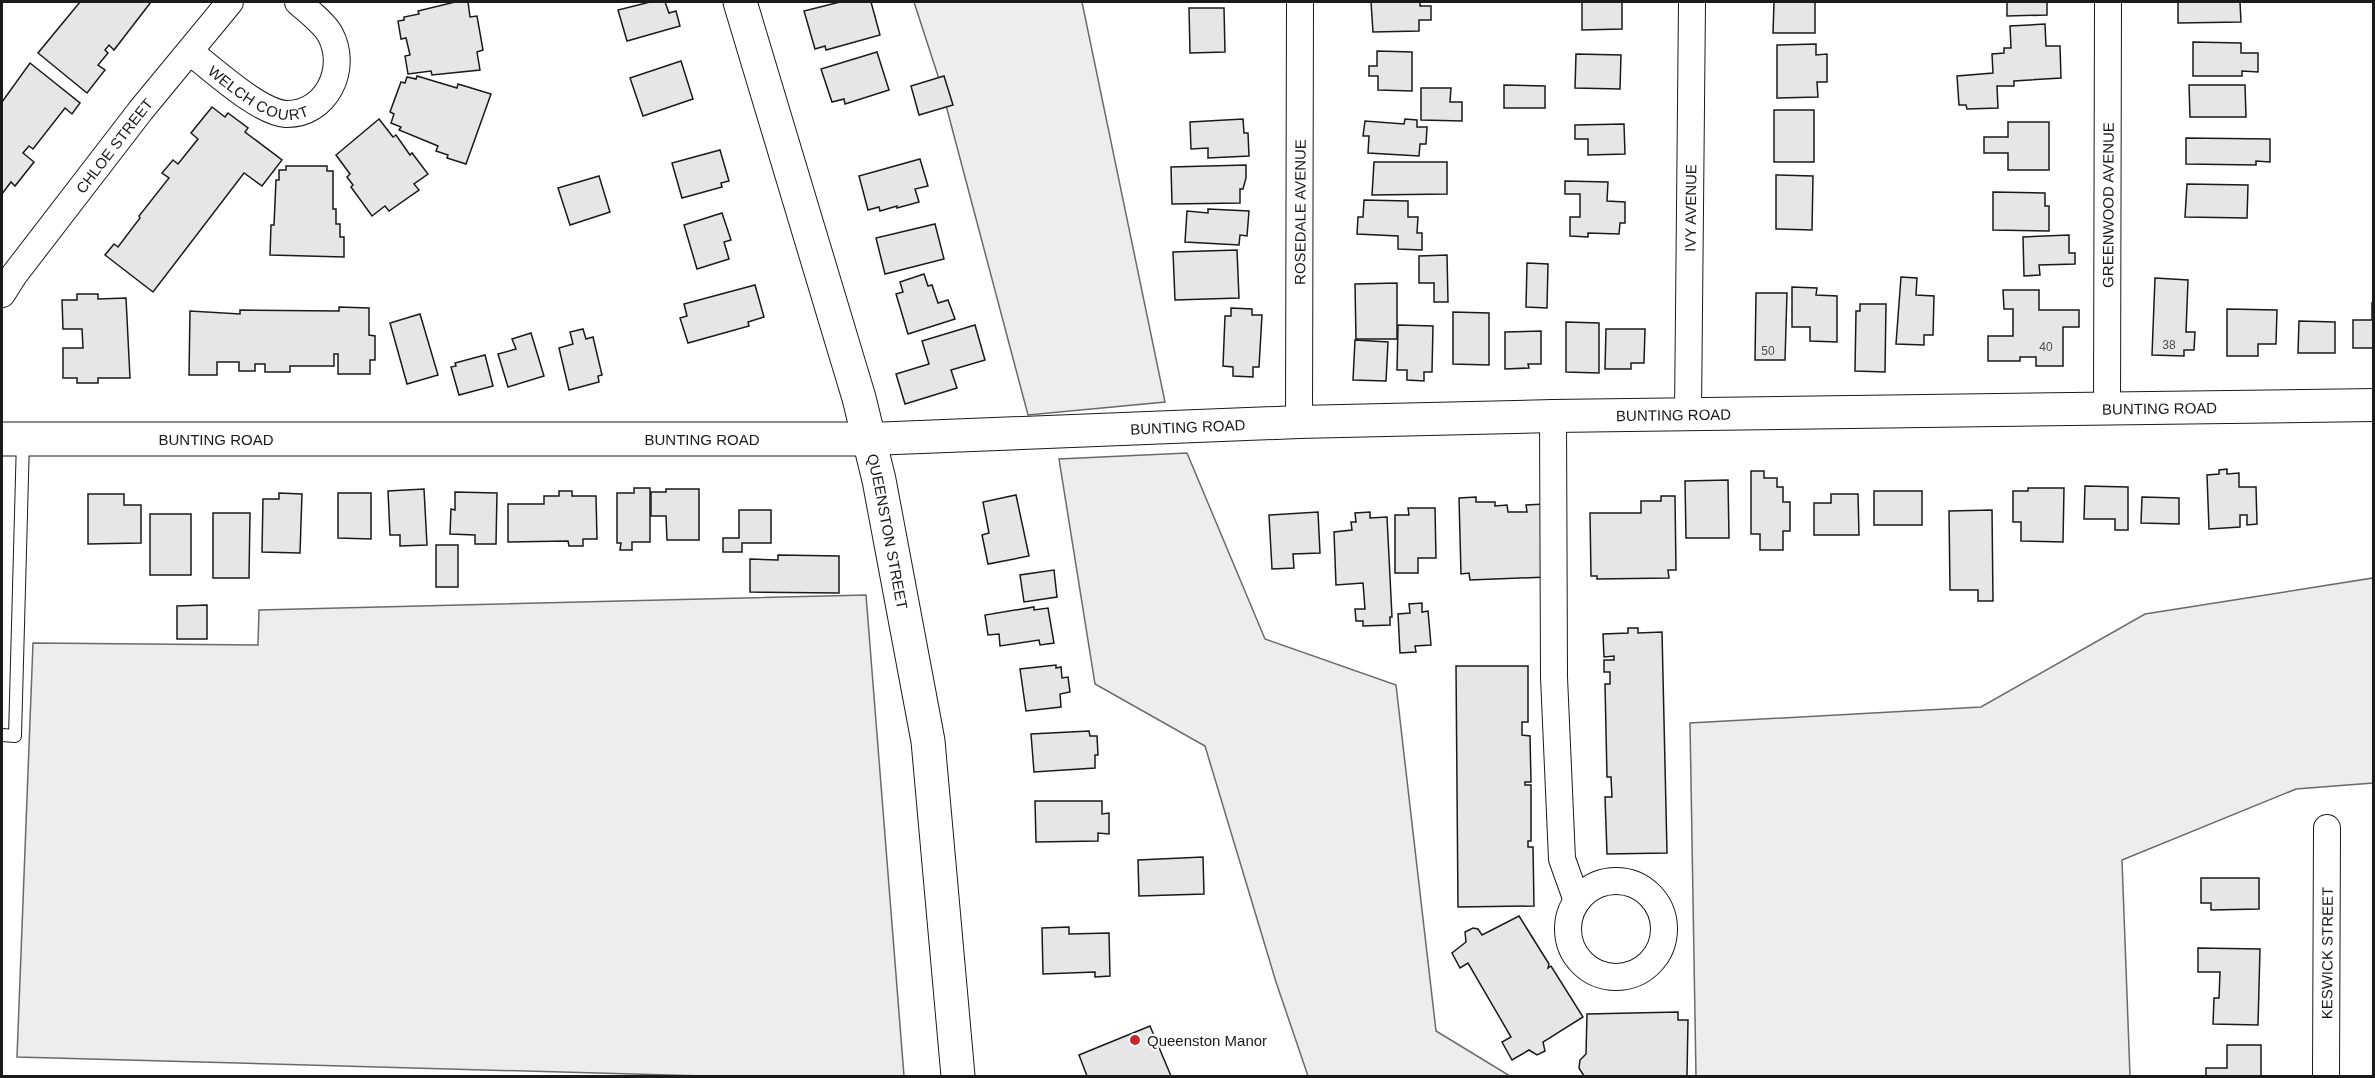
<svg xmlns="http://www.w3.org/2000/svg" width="2375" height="1078" viewBox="0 0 2375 1078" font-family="Helvetica,sans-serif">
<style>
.built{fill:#ededed;stroke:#6a6a6a;stroke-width:1.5}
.building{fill:#e6e6e6;stroke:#1a1a1a;stroke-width:1.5}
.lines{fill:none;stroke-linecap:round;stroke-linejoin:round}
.service-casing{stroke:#1a1a1a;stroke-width:14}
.minor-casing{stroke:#1a1a1a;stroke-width:28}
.tertiary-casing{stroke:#1a1a1a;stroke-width:34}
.secondary-casing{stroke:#1a1a1a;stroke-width:35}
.service{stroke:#fff;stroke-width:12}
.minor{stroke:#fff;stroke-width:26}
.tertiary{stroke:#fff;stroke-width:32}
.secondary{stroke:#fff;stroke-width:33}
.poi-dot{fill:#c62828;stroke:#fff;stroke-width:2}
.labels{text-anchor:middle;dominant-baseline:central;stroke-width:4.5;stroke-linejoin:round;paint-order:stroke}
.number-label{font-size:12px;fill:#4d4d4d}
.street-label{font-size:15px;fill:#1a1a1a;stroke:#fff}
.poi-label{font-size:15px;fill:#1a1a1a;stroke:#fff;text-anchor:start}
</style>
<rect width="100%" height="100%" fill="#fff"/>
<g class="built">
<polygon points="914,2 1082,2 1165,402 1028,415 939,79"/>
<polygon points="1187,453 1265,639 1396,685 1436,1031 1510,1076 1308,1076 1276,982 1205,746 1095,684 1059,459"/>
<polygon points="2373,578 2373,783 2296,789 2122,860 2130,1076 1696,1076 1690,723 1981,707 2145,614"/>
<polygon points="866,595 904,1076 704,1076 17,1057 33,643 258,645 259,610"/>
</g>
<g class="building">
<polygon points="80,2 151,2 114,50 109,45 105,50 108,53 98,65 105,70 87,93 38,53"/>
<polygon points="455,2 468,2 470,17 477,16 483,50 477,52 480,70 432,75 431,71 408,74 405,56 410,55 406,38 401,39 398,21 404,20 404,17 419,14 418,11"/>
<polygon points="650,2 665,2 669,13 676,11 680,26 627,41 618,10"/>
<polygon points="840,2 871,2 880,35 826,50 825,46 815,49 804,11"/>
<polygon points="1371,2 1420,2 1420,6 1431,6 1431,20 1419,20 1419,31 1373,32"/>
<polygon points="1582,2 1622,2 1622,29 1582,30"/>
<polygon points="1774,2 1815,2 1815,33 1773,33"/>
<polygon points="2007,2 2047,2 2047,15 2007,16"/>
<polygon points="2178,2 2240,2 2241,22 2178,23"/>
<polygon points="1189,8 1224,8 1225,52 1190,53"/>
<polygon points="2045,24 2046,46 2060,46 2061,78 2014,81 2014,86 1997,86 1998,108 1967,109 1966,105 1959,105 1957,76 1993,73 1992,54 2004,53 2004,48 2011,48 2010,26"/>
<polygon points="2193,42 2241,43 2241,53 2258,53 2258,72 2242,71 2242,76 2193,76"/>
<polygon points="1816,44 1816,55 1827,54 1827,82 1817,82 1818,97 1777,98 1777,45"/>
<polygon points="1377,51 1412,52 1412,91 1378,90 1378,76 1369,76 1369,66 1377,66"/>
<polygon points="877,52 889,90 845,104 844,99 832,102 821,69"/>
<polygon points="1576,54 1621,55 1620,89 1575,88"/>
<polygon points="681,61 693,99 643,116 630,78"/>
<polygon points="30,63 80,103 72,114 65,108 33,149 29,146 23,153 34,162 15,186 11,182 2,194 2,102"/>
<polygon points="417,76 457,88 458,84 491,94 466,164 447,158 448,155 436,151 438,146 399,130 401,127 391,123 394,114 390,112 401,82 405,83 407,77 416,79"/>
<polygon points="944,76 953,105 919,115 911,86"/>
<polygon points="1504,85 1545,86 1545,108 1504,108"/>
<polygon points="2189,85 2245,85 2246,117 2190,117"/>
<polygon points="1421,88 1451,88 1450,102 1462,102 1462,121 1421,120"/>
<polygon points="212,107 225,117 228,113 248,128 245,132 282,160 262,186 244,173 153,292 105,255 114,244 118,247 140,218 139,216 169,178 162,173 173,160 178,164 198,139 191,133"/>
<rect x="1774" y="110" width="40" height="52"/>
<polygon points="379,119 393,137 396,135 410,155 412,153 428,174 414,184 419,190 389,211 385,206 372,216 351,187 353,185 347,177 350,174 336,155"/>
<polygon points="1243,119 1244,133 1248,133 1249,156 1208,158 1208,148 1191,149 1190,122"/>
<polygon points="1405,119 1417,120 1417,127 1427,127 1426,144 1420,144 1419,156 1368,153 1369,136 1363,136 1365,121 1404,124"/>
<polygon points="2008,122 2049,122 2049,170 2008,170 2008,153 1984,153 1984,137 2008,137"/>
<polygon points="1624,124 1625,154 1588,155 1588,139 1575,139 1575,125"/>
<polygon points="2186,138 2270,139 2270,162 2256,161 2256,165 2186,164"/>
<polygon points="720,150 729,181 721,183 722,187 682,198 672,163"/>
<polygon points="920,159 928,186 915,189 919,202 897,208 897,206 880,211 879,207 868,210 859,176"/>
<polygon points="1374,162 1447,162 1447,194 1372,195"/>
<polygon points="1246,165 1246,178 1243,189 1240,189 1240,203 1172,204 1171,167"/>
<polygon points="286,166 327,166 327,171 333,171 333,209 336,209 336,224 340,224 340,237 344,237 344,257 270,255 271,225 274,225 276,180 279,180 279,170 286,170"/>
<polygon points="1776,175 1813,176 1812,230 1776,229"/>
<polygon points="599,176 610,212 570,225 558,188"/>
<polygon points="1565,181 1608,182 1607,201 1625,202 1625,223 1620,223 1619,234 1588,233 1588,237 1570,236 1570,217 1580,217 1580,194 1565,194"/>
<polygon points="2187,184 2248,185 2247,218 2185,217"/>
<polygon points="1993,192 2045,193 2045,206 2049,206 2049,231 1993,230"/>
<polygon points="1364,200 1408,201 1408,217 1418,217 1417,233 1422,233 1422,250 1398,249 1398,236 1357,234 1358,217 1363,217"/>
<polygon points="1208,209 1249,211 1247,236 1240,235 1239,245 1185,242 1187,211 1208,213"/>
<polygon points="722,213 731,240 724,242 729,259 697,269 684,225"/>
<polygon points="935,224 944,259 885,274 876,238"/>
<polygon points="2069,235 2069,253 2075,253 2075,264 2039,265 2040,275 2024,276 2023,237"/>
<polygon points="1237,250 1239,298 1175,300 1173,252"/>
<polygon points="1447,255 1448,302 1434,302 1434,283 1419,283 1419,256"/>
<polygon points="1527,263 1548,264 1547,308 1526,307"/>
<polygon points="924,274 928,286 932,285 938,303 948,300 955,319 908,334 896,294 903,292 900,282"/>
<polygon points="1901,277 1917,278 1916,295 1934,296 1933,335 1924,335 1924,345 1896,344"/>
<polygon points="2155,278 2188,280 2186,332 2195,332 2194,350 2184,350 2184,356 2152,355"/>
<polygon points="1397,283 1397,339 1356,339 1355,284"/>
<polygon points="755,285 764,317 748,322 749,326 688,343 680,318 687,316 684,304"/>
<polygon points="1792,287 1817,288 1816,295 1837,296 1837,342 1810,341 1810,327 1792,327"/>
<polygon points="2003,290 2039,290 2039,310 2079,310 2079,327 2063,327 2063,366 2036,366 2036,357 2020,357 2020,361 1988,361 1988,336 2013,336 2013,309 2004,309"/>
<polygon points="1756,293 1787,293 1785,360 1755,360"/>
<polygon points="77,294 98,294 98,299 126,298 130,378 98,378 98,383 77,383 77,378 63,378 63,348 83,348 82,329 63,329 62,300 77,300"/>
<polygon points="2372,302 2374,348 2353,348 2353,320 2372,320"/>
<polygon points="1860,304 1886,304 1885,372 1855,371 1856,311 1860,311"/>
<polygon points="339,307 369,308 369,335 375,336 375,360 370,360 370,374 338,374 338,354 334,354 334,366 290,366 290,372 265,372 265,364 255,364 255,371 239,371 239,362 217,362 217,375 189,375 190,311 240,314 240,310 339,311"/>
<polygon points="1231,308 1252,309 1252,315 1262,315 1259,367 1253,367 1253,377 1233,376 1233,367 1223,366 1225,316 1231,316"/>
<polygon points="2227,309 2277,310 2276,344 2258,344 2258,356 2227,356"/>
<polygon points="1453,312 1489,313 1489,365 1453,364"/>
<polygon points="420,314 438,375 407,384 390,323"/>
<polygon points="2299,321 2335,322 2335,353 2298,353"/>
<polygon points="1566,322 1599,323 1599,373 1566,372"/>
<polygon points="975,325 985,360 951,370 957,388 905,404 896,374 929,364 922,341"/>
<polygon points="1398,325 1433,326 1432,372 1424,372 1424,381 1407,380 1407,370 1397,370"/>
<polygon points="583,329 586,339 593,337 602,375 598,376 599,382 569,390 559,348 573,344 570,332"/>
<polygon points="1606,329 1645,329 1644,363 1631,363 1631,369 1605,369"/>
<polygon points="1541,331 1541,364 1528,364 1529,368 1505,369 1505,332"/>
<polygon points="531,333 544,376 508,387 498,354 516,349 512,339"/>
<polygon points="1355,340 1388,342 1386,381 1353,380"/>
<polygon points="485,355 493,386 459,395 451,367 456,366 455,363"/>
<polygon points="2227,469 2227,474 2239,473 2239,487 2256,487 2257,524 2247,525 2247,515 2240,515 2240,527 2209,529 2207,475 2219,474 2219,470"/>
<polygon points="1751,471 1764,471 1764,478 1777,478 1777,487 1783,487 1783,502 1790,502 1790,531 1783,531 1783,550 1760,550 1760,534 1751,534"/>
<polygon points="1728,480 1729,538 1686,538 1685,481"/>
<polygon points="2085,486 2128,487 2128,530 2115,530 2115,519 2084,519"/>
<polygon points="634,488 650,488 650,542 632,542 632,550 620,550 621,543 617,543 617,493 634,493"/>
<polygon points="2028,488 2064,488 2063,542 2021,541 2021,522 2013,522 2013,491 2028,491"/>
<polygon points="424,489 427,545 400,546 400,535 390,535 388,491"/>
<polygon points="666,489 699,489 699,540 667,540 666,516 651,516 651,492 666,492"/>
<polygon points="559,491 572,491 572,496 596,496 597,539 583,539 583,546 569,546 568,541 508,542 508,504 544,504 544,496 559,496"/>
<rect x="1874" y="491" width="48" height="34"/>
<polygon points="455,492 497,493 496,544 475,544 475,535 450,534 451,509 455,510"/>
<polygon points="279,493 302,494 300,553 262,552 263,499 279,499"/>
<polygon points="338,493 371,493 371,539 338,538"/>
<polygon points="88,494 124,494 124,505 141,505 141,543 88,544"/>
<polygon points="1831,494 1858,494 1859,535 1814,535 1814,503 1831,503"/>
<polygon points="1016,495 1029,556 988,564 982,535 989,533 983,502"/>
<polygon points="1661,496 1675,496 1676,570 1668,570 1669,578 1597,579 1597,576 1591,576 1590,513 1641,513 1641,501 1661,501"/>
<polygon points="1476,497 1476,502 1495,502 1495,506 1507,505 1508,512 1527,512 1526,505 1544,504 1547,577 1470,580 1469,573 1461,574 1459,498"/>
<polygon points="2142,497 2179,498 2179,524 2141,523"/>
<polygon points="1408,508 1435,508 1436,558 1418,558 1418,573 1395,573 1395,515 1409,515"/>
<polygon points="739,510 771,510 771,543 742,543 742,552 723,552 723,538 739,538"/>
<polygon points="1992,510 1993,601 1978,601 1978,590 1950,590 1949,511"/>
<polygon points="1318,512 1320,553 1293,554 1294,568 1272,569 1269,515"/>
<polygon points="1370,512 1370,518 1387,517 1392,617 1390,617 1390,625 1363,626 1363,621 1356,621 1355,609 1365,609 1363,583 1336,585 1334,532 1352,530 1351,522 1356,522 1355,513"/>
<polygon points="213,513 250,513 249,578 213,578"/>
<rect x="150" y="514" width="41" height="61"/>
<rect x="436" y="545" width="22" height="42"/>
<polygon points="778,555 839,556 839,593 750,592 750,559 778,560"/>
<polygon points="1054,570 1057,597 1024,602 1020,575"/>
<polygon points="1422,603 1422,612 1428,611 1431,645 1415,646 1416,652 1400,653 1398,614 1410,613 1409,604"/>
<polygon points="207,605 207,639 177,639 177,606"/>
<polygon points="1034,607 1034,610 1048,608 1054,643 1040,645 1039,640 1000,646 999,634 988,635 985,615"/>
<polygon points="1628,628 1638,628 1638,633 1662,632 1667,853 1607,854 1605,797 1612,797 1611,777 1607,777 1605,684 1610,684 1610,672 1604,672 1604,660 1614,660 1614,656 1604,657 1603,634 1628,633"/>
<polygon points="1056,665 1056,668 1061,667 1062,678 1068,677 1070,692 1060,694 1061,707 1026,711 1020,669"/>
<polygon points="1456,666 1528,666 1528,722 1522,722 1522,735 1530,736 1531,782 1525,782 1525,785 1531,785 1531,841 1528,841 1528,847 1533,847 1534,906 1458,907"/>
<polygon points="1089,731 1090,736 1097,736 1098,755 1095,755 1095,768 1034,772 1031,734"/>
<polygon points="1035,801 1102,801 1102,814 1109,813 1109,834 1098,833 1098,841 1036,842"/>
<polygon points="1203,857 1204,894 1139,896 1138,860"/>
<polygon points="2201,878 2259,878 2259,909 2211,910 2211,903 2201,903"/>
<polygon points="1519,916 1549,964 1548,968 1551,966 1583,1017 1543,1042 1545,1051 1537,1055 1529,1050 1512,1060 1502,1042 1511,1037 1468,963 1460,968 1452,953 1466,942 1465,932 1473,928 1478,929 1482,935"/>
<polygon points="1069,927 1069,934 1109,933 1110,976 1095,977 1095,972 1043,974 1042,928"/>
<polygon points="2198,948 2260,949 2258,1025 2213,1024 2214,998 2219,998 2220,972 2198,972"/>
<polygon points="1678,1012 1678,1020 1688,1020 1687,1076 1584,1076 1579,1068 1580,1060 1586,1054 1587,1014"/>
<polygon points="1150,1026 1171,1076 1087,1076 1079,1055"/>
<polygon points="2227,1045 2261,1045 2261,1076 2206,1076 2206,1068 2227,1068"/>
</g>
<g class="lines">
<g class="service-casing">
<polyline id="service" points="2,735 15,736 23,440"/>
</g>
<g class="minor-casing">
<g id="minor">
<path id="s1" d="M190,52C213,69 258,112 286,114C326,115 349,69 330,34C324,23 308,11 298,2"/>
<path id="s2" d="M2,294L14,275L141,110L230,2"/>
<path id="s3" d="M2107,407L2108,2"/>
<path id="s4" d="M1688,414L1692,2"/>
<polyline points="1553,416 1554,677 1562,859 1577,901"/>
<path id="s5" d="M1299,422L1300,2"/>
<circle cx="1616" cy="929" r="48"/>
<path id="s6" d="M2326,1076L2327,828"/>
</g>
</g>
<g class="tertiary-casing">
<g id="tertiary">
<path id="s7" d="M870,439L1299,422L1553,416L2374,405"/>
</g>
</g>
<g class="secondary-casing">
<g id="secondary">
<path id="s8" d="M740,2L859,398L879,480L928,741L958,1076"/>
<path id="s9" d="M2,439H870"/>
</g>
</g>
<use href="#service" class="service"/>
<use href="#minor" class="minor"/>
<use href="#tertiary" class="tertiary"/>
<use href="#secondary" class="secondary"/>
</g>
<circle class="poi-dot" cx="1135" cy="1040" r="6"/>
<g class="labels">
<g class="number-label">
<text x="2169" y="345">38</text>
<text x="2046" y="347">40</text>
<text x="1768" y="351">50</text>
</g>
<g class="street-label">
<text stroke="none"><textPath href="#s1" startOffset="82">WELCH COURT</textPath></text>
<text stroke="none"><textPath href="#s2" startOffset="186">CHLOE STREET</textPath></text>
<text stroke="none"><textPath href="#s3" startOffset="202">GREENWOOD AVENUE</textPath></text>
<text stroke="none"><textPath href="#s4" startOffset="206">IVY AVENUE</textPath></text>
<text stroke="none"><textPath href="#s5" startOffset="210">ROSEDALE AVENUE</textPath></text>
<text stroke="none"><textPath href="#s7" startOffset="1290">BUNTING ROAD</textPath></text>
<text stroke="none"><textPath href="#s7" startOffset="804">BUNTING ROAD</textPath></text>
<text stroke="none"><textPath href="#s7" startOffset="318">BUNTING ROAD</textPath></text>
<text stroke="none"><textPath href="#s9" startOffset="700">BUNTING ROAD</textPath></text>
<text stroke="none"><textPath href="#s9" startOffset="214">BUNTING ROAD</textPath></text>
<text stroke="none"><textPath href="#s8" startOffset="550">QUEENSTON STREET</textPath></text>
<text stroke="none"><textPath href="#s6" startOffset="123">KESWICK STREET</textPath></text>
</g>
<g class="poi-label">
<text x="1147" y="1040">Queenston Manor</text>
</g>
</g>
<rect width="2375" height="1078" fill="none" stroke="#1a1a1a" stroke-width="6"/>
</svg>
